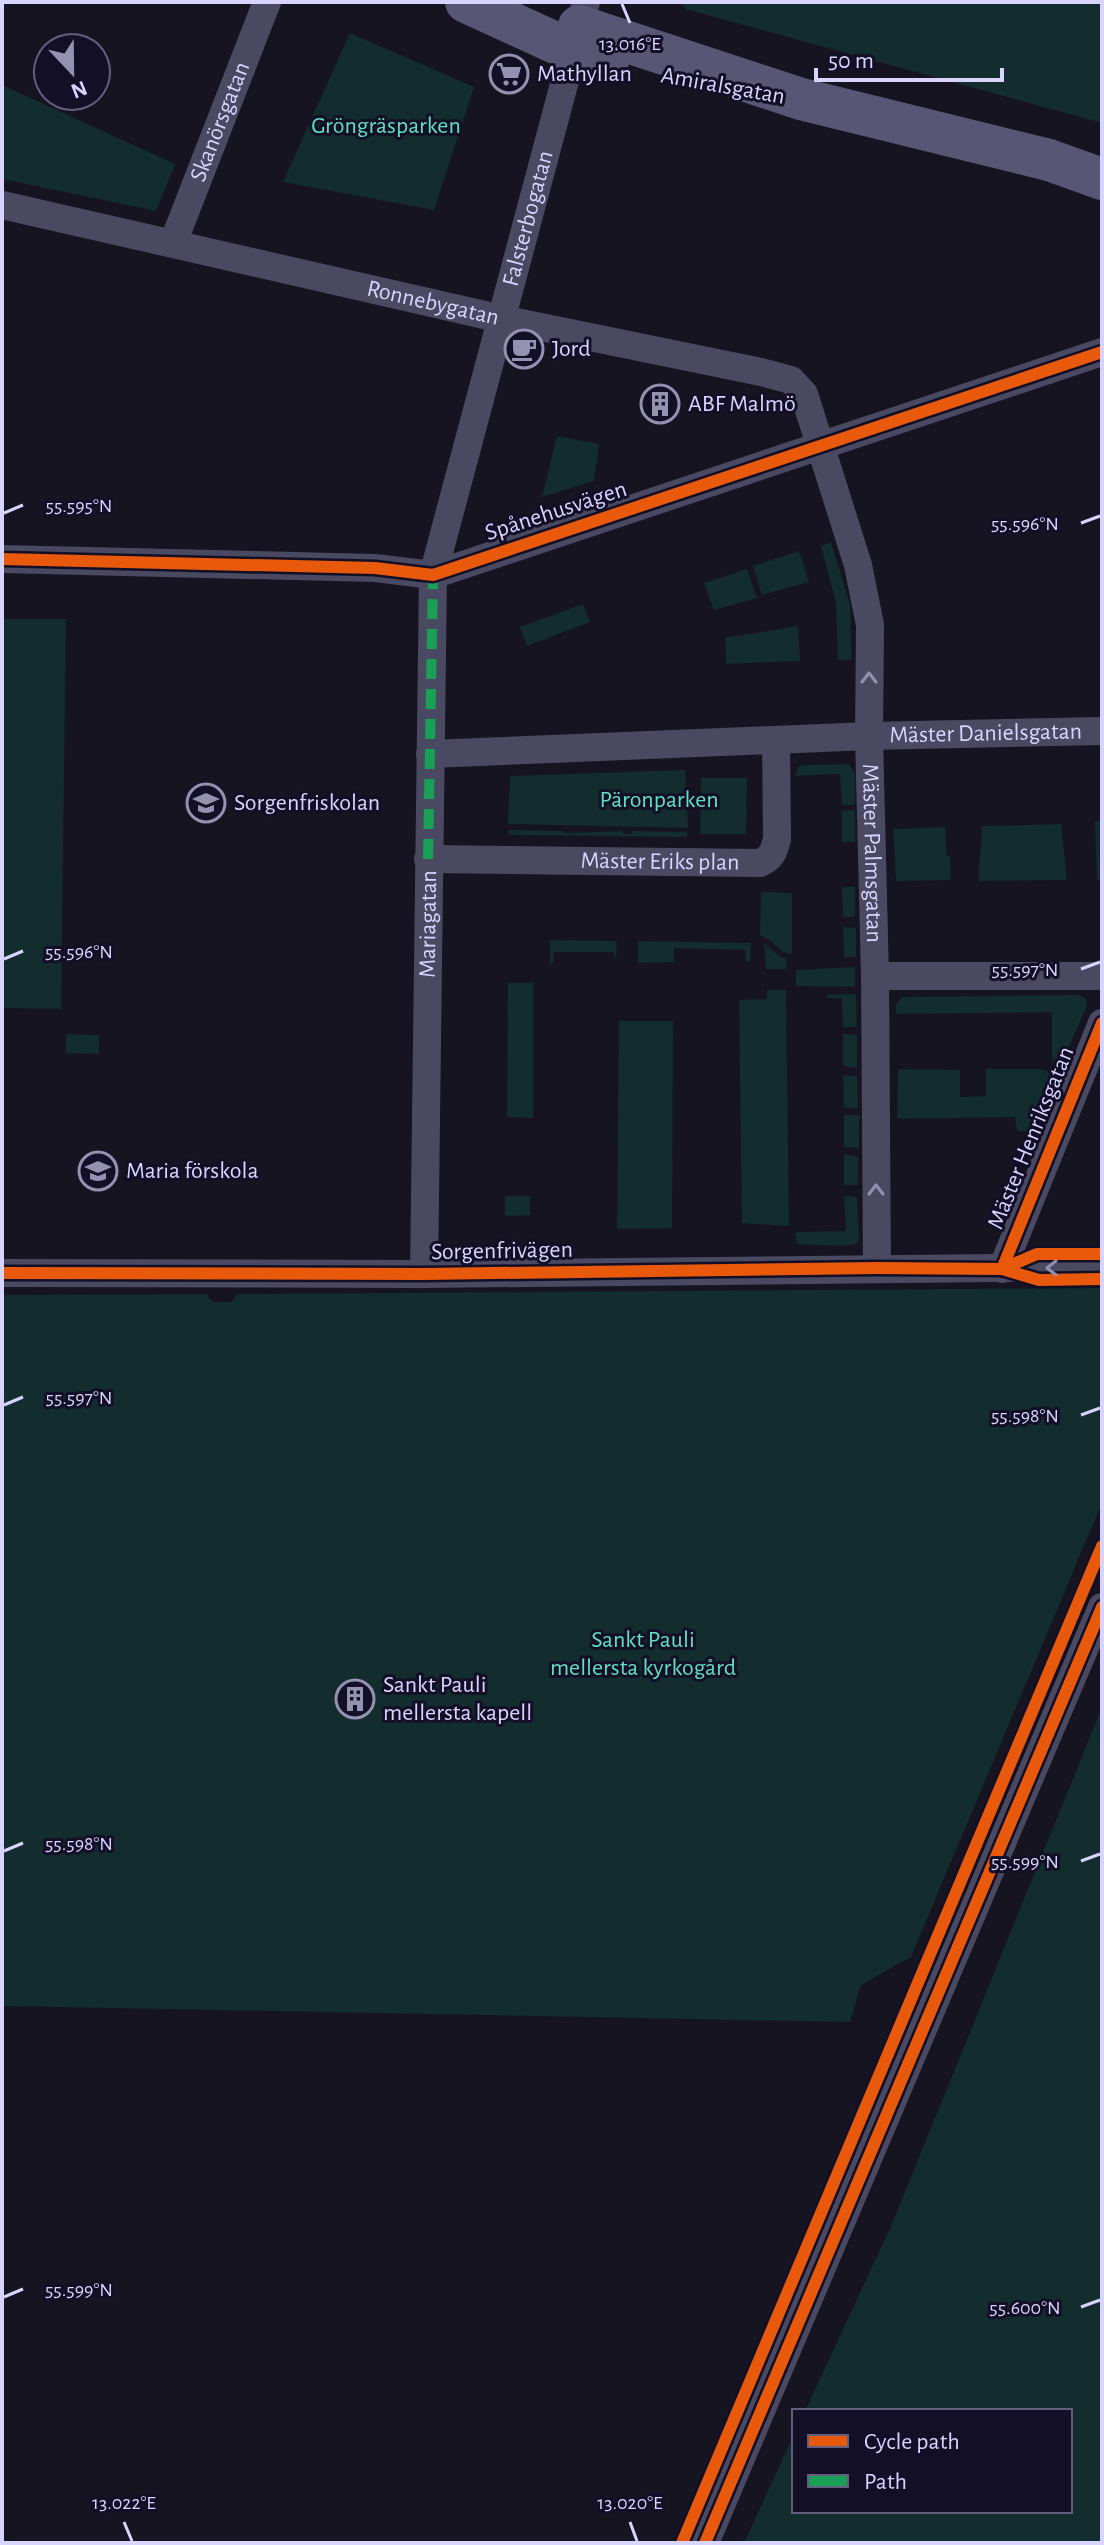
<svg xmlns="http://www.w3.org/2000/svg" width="1104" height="2545" viewBox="0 0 1104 2545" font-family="'Alegreya Sans',sans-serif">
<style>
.green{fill:#132c2d}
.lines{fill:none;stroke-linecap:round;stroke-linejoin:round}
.street{stroke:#4a4962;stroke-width:28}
.secondary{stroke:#575674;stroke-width:42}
.quiet{stroke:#1a9f57;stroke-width:10;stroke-dasharray:20 10;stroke-linecap:butt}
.cycleway-casing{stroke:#130f26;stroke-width:17}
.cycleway{stroke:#e8590c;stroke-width:12}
.oneway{stroke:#928eb0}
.ticks{fill:none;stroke:#d9d4ff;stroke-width:3}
.labels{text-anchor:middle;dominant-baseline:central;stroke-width:6;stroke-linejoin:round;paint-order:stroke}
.poi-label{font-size:24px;fill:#d9d4ff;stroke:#130f26;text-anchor:start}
.street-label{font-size:24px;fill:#d9d4ff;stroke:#130f26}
.park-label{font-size:24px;fill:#5fe0c0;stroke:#130f26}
.ticks-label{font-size:20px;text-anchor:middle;fill:#d9d4ff;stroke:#130f26;stroke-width:6;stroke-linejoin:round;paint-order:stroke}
</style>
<rect width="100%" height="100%" fill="#161421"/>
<g class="green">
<polygon points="681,2 1102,2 1102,123 685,9"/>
<polygon points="350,33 474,87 434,210 283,182"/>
<polygon points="2,85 175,164 156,211 2,179"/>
<polygon points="557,436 599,444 594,481 542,497"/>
<polygon points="831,542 850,605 852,660 838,660 836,603 821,546"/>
<polygon points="799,551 809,582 762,595 753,566"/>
<polygon points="747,569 757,598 714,610 704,583"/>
<polygon points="583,604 590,622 527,646 520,627"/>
<polygon points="2,619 66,619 61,1009 2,1008"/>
<polygon points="798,626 800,661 726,664 725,638"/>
<polygon points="849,764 855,774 855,805 842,805 840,774 795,776 798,767 803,765"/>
<polygon points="685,770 688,828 508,824 510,776"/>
<polygon points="701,778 747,778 746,834 700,834"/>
<polygon points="855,810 855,842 842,842 842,811"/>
<polygon points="1102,820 1102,880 1097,880 1095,821"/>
<path d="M1061,824L1067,880L979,881C978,861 982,846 982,826Z"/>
<polygon points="945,827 947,856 950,856 951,880 896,881 893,829"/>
<polygon points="508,830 564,831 565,833 623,831 623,834 632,834 632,831 687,832 687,837 509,835"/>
<polygon points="842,887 855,887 855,917 843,917"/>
<path d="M761,892L792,893V954C777,953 774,938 760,936Z"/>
<polygon points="843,927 856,928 856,957 844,957"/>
<polygon points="550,940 617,941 616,960 613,952 554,952 553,963 550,964"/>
<polygon points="638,941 751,943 750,962 746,961 745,950 674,948 674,962 638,963"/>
<polygon points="764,943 780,957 786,958 787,969 766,969"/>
<polygon points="855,967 855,987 796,986 796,970"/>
<polygon points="508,983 533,983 533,1118 507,1117"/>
<polygon points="767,990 786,990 789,1226 742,1223 739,1000 767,999"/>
<polygon points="853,994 856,995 857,1027 843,1027 842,998 827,998 826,995"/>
<polygon points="1079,995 1086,999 1087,1006 1061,1065 1052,1061 1052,1012 896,1014 896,1004 902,997"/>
<polygon points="619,1021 673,1021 672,1228 617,1229"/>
<polygon points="66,1034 99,1035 99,1054 66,1053"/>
<polygon points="843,1034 857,1035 857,1068 843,1066"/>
<polygon points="898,1069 960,1070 960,1097 986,1096 986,1069 1040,1069 1058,1075 1035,1132 1017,1131 1015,1117 897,1119"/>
<polygon points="843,1075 857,1076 858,1108 844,1108"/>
<polygon points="844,1115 859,1115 859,1148 844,1147"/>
<polygon points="844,1154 858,1157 858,1185 844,1185"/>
<polygon points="505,1196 530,1196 530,1215 505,1216"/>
<polygon points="844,1196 857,1197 859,1240 856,1244 844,1246 797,1244 795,1233 800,1232 846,1231"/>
<polygon points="1102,1288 1102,1503 911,1957 861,1985 850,2022 2,2006 2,1295 206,1294 213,1302 231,1302 238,1294"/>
<polygon points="1102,1707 1102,2543 744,2543 794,2434 794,2511 1070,2511 1070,2411 805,2411 892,2224"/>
</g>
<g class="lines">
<g class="street">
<path id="s1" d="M2,205L502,319L761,372L791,380L804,394L858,565L870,625L869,736L875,976L877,1268"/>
<path id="s2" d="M173,243L267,2"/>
<polyline points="2,559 375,568 433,575 1102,352"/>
<path id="s3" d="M430,754L869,736L1102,731"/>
<path id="s4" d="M428,859L760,863C772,858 774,851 777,839L776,740"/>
<polyline points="875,976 1102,976"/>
<polyline points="1002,1269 1102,1023"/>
<polyline points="2,1273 424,1274 1102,1267"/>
<path id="s5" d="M424,1274L433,575L586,2"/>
<polyline points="705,2543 1102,1607"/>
</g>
<g class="secondary">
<polyline points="466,2 573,51 608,61"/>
<polyline points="579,26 801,99 1049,160 1102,179"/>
</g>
<polyline class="quiet" points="428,859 433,575"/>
<g class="cycleway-casing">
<g id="cycleway">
<polyline points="2,559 375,568 433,575 1102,352"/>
<polyline points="1002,1269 1102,1023"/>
<polyline points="1002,1269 1037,1254 1102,1254"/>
<polyline points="2,1273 424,1274 877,1268 1002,1269 1039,1280 1102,1279"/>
<polyline points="682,2543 1102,1546"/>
<polyline points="705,2543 1102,1607"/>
</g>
</g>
<use href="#cycleway" class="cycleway"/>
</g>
<defs><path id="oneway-chevron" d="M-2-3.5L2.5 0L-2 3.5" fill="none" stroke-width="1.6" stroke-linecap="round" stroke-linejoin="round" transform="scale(2)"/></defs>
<g class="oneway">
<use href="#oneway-chevron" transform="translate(869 678) rotate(-90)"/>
<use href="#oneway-chevron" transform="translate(876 1190) rotate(-90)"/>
<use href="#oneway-chevron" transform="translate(1052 1268) rotate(179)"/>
</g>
<path class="ticks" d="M622,4L630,23M4,513L23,505M1081,523L1100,516M4,959L23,951M1081,969L1100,962M4,1405L23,1397M1081,1415L1100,1408M4,1851L23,1843M1081,1861L1100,1854M4,2297L23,2289M1081,2307L1100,2300M124,2522L132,2541M630,2522L637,2541"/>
<defs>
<g id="supermarket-ring" transform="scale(2)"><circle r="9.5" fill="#130f26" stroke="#9591b1" stroke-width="1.5"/><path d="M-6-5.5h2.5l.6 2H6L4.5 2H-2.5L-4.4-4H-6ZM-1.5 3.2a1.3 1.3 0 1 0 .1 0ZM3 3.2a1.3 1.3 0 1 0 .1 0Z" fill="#9591b1"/></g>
<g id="cafe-ring" transform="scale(2)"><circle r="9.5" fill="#130f26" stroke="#9591b1" stroke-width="1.5"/><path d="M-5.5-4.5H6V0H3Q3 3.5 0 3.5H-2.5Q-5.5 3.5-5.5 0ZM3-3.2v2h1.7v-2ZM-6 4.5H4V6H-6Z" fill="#9591b1"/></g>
<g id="building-ring" transform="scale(2)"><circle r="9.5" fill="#130f26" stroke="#9591b1" stroke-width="1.5"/><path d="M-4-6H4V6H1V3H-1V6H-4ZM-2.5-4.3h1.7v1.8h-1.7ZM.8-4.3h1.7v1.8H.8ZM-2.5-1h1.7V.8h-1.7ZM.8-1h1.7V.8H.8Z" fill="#9591b1"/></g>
<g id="school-ring" transform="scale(2)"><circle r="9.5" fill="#130f26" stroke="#9591b1" stroke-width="1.5"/><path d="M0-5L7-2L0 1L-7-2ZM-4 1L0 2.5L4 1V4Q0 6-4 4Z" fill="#9591b1"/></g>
</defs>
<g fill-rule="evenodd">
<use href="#supermarket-ring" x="509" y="74"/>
<use href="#cafe-ring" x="524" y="349"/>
<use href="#building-ring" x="660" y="404"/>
<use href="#school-ring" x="206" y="803"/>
<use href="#school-ring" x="98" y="1171"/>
<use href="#building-ring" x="355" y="1699"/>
</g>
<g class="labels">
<g class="poi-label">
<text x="537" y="74">Mathyllan</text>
<text x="552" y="349">Jord</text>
<text x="688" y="404">ABF Malmö</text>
<text x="234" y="803">Sorgenfriskolan</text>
<text x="126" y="1171">Maria förskola</text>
<text x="383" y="1685">Sankt Pauli<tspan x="383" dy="28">mellersta kapell</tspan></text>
</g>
<g class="street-label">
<text transform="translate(723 86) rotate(10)">Amiralsgatan</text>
<text stroke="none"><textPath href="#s2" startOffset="130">Skanörsgatan</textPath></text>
<text stroke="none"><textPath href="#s5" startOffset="1068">Falsterbogatan</textPath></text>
<text stroke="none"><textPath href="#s1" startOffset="442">Ronnebygatan</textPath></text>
<text transform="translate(556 511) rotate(-18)">Spånehusvägen</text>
<text stroke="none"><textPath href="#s3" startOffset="556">Mäster Danielsgatan</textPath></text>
<text stroke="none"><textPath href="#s1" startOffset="1296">Mäster Palmsgatan</textPath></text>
<text stroke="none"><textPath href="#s4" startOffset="232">Mäster Eriks plan</textPath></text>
<text stroke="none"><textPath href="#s5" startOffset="350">Mariagatan</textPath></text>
<text transform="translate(1031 1138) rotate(-68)">Mäster Henriksgatan</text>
<text transform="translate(502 1251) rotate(-1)">Sorgenfrivägen</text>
</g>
<g class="park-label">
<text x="386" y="126">Gröngräsparken</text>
<text x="659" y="800">Päronparken</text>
<text x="643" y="1640">Sankt Pauli<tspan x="643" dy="28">mellersta kyrkogård</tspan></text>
</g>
</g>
<g class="ticks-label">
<text x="630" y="50">13.016°E</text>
<text x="79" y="512">55.595°N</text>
<text x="1025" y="530">55.596°N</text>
<text x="79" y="958">55.596°N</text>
<text x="1025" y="976">55.597°N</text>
<text x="79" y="1404">55.597°N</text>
<text x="1025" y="1422">55.598°N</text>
<text x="79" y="1850">55.598°N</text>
<text x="1025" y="1868">55.599°N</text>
<text x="79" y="2296">55.599°N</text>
<text x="1025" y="2314">55.600°N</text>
<text x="124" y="2509">13.022°E</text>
<text x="630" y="2509">13.020°E</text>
</g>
<rect width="1104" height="2545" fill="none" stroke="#d9d4ff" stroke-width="8"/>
<rect x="792" y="2409" width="280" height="104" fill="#130f26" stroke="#625e7d" stroke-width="2"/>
<rect x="808" y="2435" width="40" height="12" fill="#e8590c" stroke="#625e7d" stroke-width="2"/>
<text x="864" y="2449" font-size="24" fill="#d9d4ff">Cycle path</text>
<rect x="808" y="2475" width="40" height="12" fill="#1a9f57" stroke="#625e7d" stroke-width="2"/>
<text x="864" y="2489" font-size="24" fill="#d9d4ff">Path</text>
<g transform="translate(72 72) rotate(158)"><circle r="38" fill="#130f26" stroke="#625e7d" stroke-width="2"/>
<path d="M0-6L14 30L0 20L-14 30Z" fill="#9591b1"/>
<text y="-12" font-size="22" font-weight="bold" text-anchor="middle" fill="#d9d4ff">N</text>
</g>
<path d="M816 68v12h186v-12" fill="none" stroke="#d9d4ff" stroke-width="4"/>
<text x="828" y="68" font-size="24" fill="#d9d4ff" stroke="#130f26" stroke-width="6" paint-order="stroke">50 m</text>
</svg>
